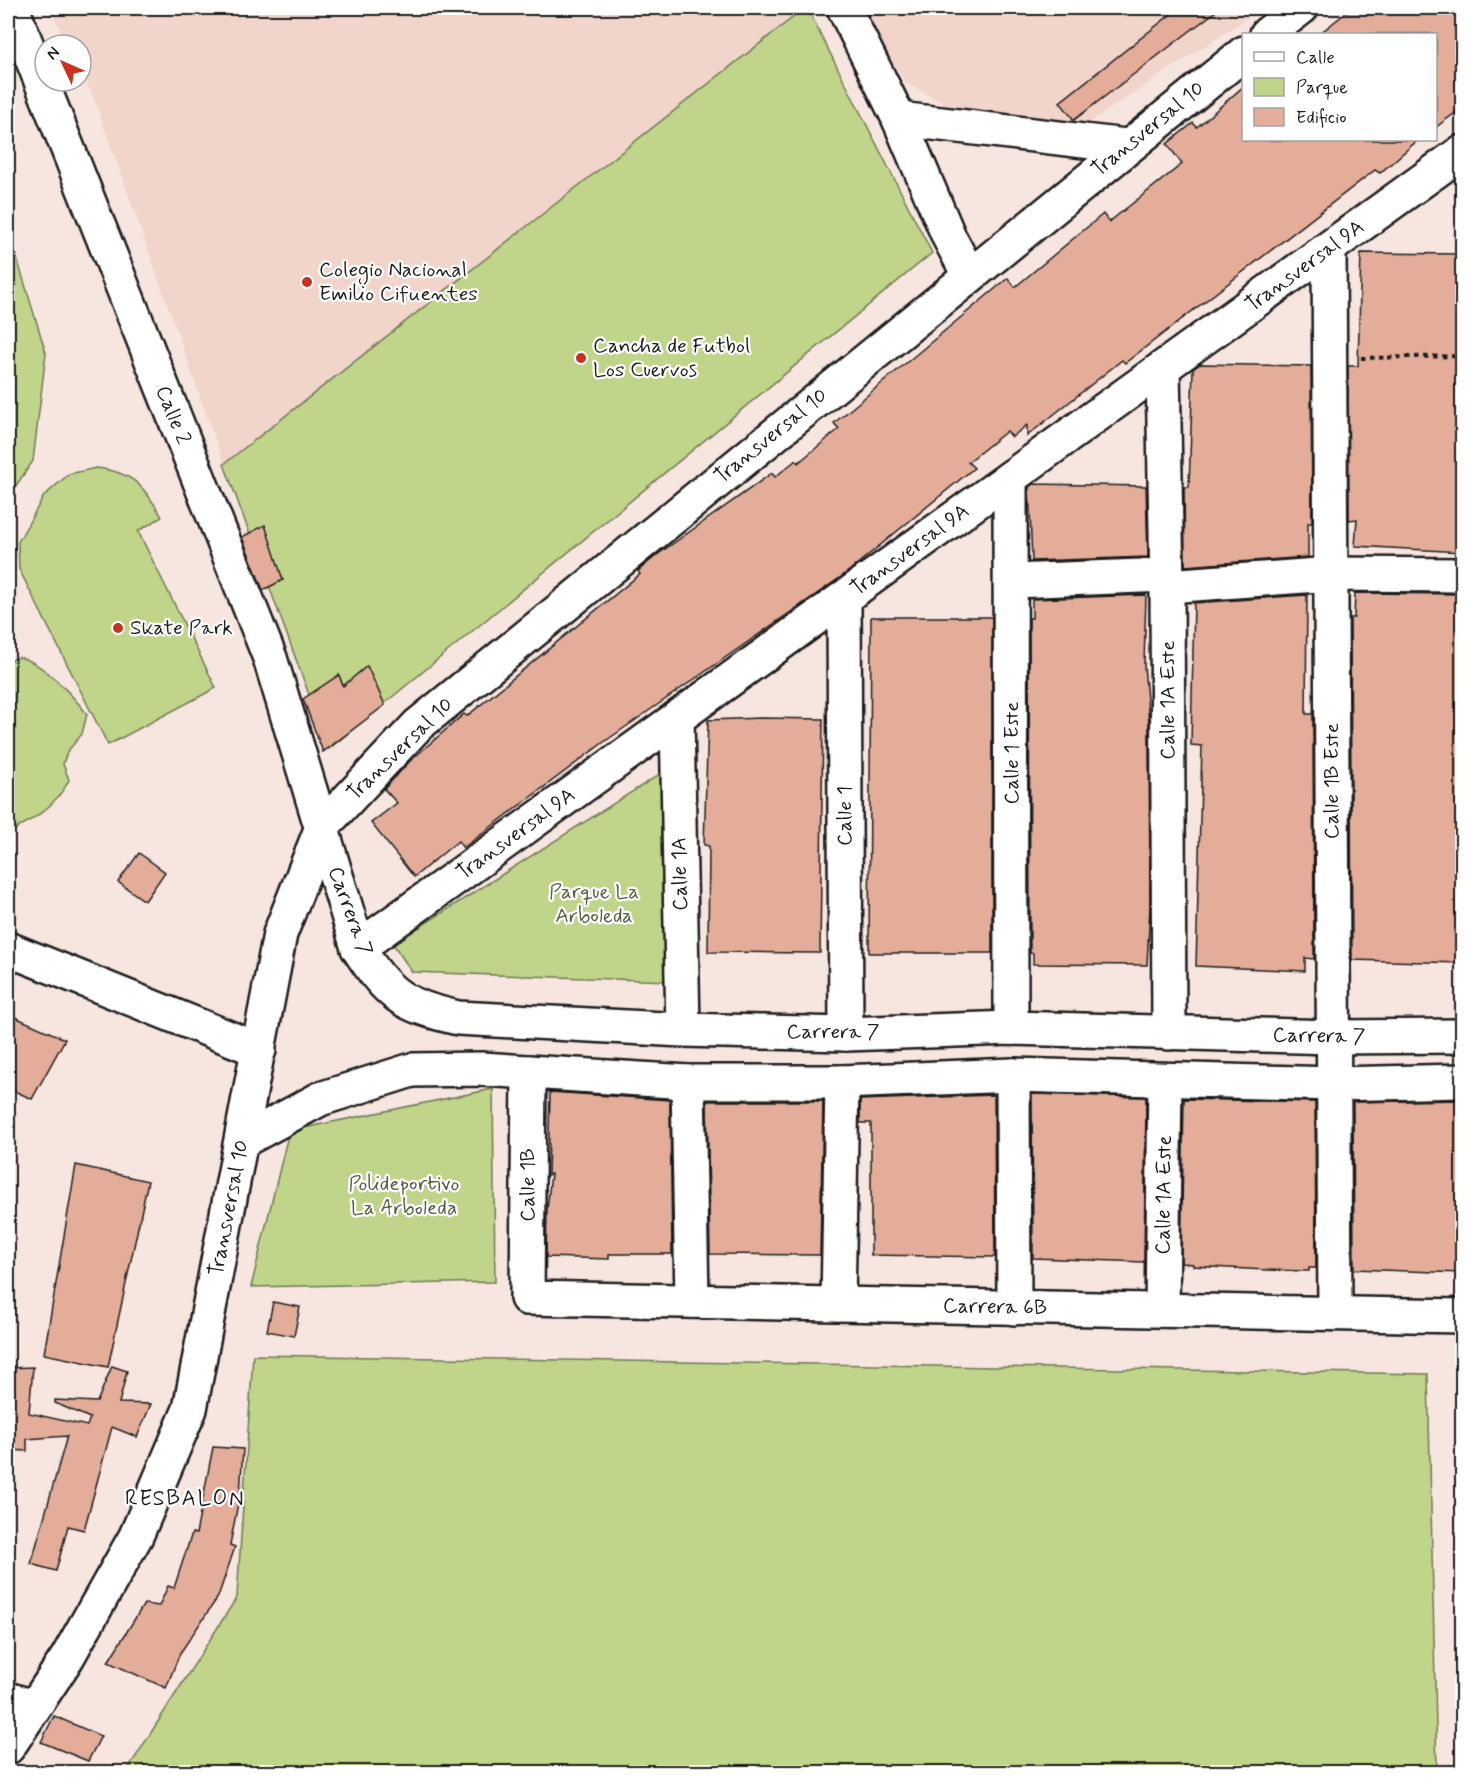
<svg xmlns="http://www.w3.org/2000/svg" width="1470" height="1780" viewBox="0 0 1470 1780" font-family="Mynerve,sans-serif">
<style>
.built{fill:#f1d5cb}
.green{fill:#c0d58a;stroke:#6e7853;stroke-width:1.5}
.building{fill:#e3ad99;stroke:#1c1c1c;stroke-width:1.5}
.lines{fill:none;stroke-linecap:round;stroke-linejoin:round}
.minor-casing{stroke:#1c1c1c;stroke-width:38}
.major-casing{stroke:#1c1c1c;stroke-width:38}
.path{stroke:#1c1c1c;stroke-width:4;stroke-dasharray:4.5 4.5;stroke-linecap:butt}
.minor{stroke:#fff;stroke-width:33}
.major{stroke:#fff;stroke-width:33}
.poi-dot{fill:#c8321e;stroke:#fff;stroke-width:2}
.labels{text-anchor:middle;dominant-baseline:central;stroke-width:4.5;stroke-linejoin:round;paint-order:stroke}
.street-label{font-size:21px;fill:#1c1c1c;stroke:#fff}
.poi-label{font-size:21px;fill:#1c1c1c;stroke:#fff;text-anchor:start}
.park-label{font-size:21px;fill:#555d42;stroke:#fff}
.neighbourhood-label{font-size:22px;letter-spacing:1.5px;fill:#1c1c1c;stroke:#fff}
</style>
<rect width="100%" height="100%" fill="#f7e6e0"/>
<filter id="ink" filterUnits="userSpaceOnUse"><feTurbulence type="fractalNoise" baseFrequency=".0167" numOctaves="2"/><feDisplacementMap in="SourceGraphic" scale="12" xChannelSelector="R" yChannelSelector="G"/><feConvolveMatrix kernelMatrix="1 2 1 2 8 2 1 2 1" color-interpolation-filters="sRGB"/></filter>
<g filter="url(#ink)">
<g class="built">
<polygon points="50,8 805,8 224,464 95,101 81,72 81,45 68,45"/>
<polygon points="857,8 1263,8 1081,128 948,106 906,83"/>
</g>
<g class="green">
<polygon points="805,8 807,8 932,253 329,749 224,464"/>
<polygon points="8,229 46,353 33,461 8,497"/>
<path d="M96,468C133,472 144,486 162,517L138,531L216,688L108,745L19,569L18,542L44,496L69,474Z"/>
<path d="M18,657C42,661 72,695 87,714L82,734L67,752L63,764L69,780C56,806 33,820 8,833V662Z"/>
<polygon points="663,772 669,981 412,972 393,944"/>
<polygon points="493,1089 495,1282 251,1287 289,1131"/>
<polygon points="253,1355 1428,1374 1437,1772 126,1772 237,1597"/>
</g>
<g class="building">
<polygon points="1179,8 1220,8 1074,120 1060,102"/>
<polygon points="1352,8 1462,8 1462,108 1436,127 1436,34 1319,34"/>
<polygon points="1244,86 1244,140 1418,140 1380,173 1375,170 1125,363 1122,360 1027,436 1027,425 1012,437 1007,431 968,462 974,468 844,575 604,742 463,848 458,841 414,877 371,823 397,803 384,789 410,761 464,714 467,716 640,574 638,571 657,555 772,473 775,477 796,460 798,463 839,429 834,423 1008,278 1015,287 1103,214 1109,222 1182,164 1167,144 1193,123 1197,127"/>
<polygon points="1361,253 1462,254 1462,552 1355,546 1357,519 1349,520 1348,366 1358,366"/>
<polygon points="1200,364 1311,366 1312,523 1308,523 1308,557 1185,566 1184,487 1189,487 1193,369"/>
<polygon points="1033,484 1146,486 1148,557 1032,561 1029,487"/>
<polygon points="265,525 283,580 263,590 242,537"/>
<polygon points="1355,593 1462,594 1462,963 1352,960 1350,621 1350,618 1354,618"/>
<polygon points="1146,595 1144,665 1149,723 1150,906 1147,965 1033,964 1033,953 1030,953 1029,618 1032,618 1032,599"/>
<polygon points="1307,595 1306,714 1313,714 1314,959 1305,958 1305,971 1196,966 1202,746 1191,745 1194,603"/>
<polygon points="871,617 992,617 992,953 869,953"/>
<polygon points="367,666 385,705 323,752 303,699 339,675 343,686"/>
<polygon points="761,718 823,719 820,953 708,952 709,846 704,845 708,720"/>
<polygon points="139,853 165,872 145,901 118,882"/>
<polygon points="8,1014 65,1039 32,1099 8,1088"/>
<polygon points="550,1092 670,1100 672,1254 609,1254 609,1259 546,1257 547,1210 551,1174 548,1175"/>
<polygon points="1032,1094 1146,1097 1144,1262 1033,1258"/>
<polygon points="994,1095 995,1257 871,1255 871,1123 860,1123 860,1100"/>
<polygon points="1184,1099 1315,1102 1316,1268 1309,1268 1309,1271 1266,1270 1193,1266 1193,1264 1181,1263"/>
<polygon points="1462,1100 1462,1273 1354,1269 1353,1102"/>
<polygon points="707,1101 823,1101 820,1255 710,1254"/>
<polygon points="76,1165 148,1181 108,1367 44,1354"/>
<polygon points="273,1302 300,1307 294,1336 267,1331"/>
<polygon points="112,1366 127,1371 119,1403 151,1404 137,1437 112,1427 84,1530 68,1526 56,1571 31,1564 67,1436 27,1439 27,1451 8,1450 8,1368 33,1367 29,1413 87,1426 90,1418 55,1403 55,1400 97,1402"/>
<polygon points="213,1447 243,1449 240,1493 230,1545 235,1547 218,1597 180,1653 166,1688 108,1662 144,1604 159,1606 168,1586 174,1588 192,1533 196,1534"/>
<polygon points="54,1716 101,1736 88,1761 41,1742"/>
</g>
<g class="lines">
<g class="minor-casing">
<g id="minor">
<path d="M12,8L270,658L358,948C389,996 402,1005 458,1018L683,1030L846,1034L1011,1028L1332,1037L1462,1036"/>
<polyline points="844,8 899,119 949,237 969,275"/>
<polyline points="899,119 1126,146"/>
<polyline points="1329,249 1335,1313"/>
<polyline points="1163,368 1167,586 1169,1033"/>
<polyline points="1010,478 1011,1028"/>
<polyline points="1012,581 1167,575"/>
<polyline points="1167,586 1332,574 1462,575"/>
<polyline points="844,598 846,1034"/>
<polyline points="677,718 683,1030"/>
<polyline points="358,948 1462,152"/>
<polyline points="8,949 259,1050"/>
<polyline points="529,1072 527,1298 1462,1316"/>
<polyline points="1013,1075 1014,1308"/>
<polyline points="688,1082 692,1301"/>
<polyline points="242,1141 320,1099 412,1070 482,1069 688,1082 842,1082 1013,1075 1335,1084 1462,1081"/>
<polyline points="838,1304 842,1082"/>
<polyline points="1162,1310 1165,1080"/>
<polyline points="8,1699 33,1707"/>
</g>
</g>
<g class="major-casing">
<g id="major">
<polyline points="1267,34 1301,8"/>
<polyline points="8,1747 67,1658 136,1536 190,1409 280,934 322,827 418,725 1244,53"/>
</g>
</g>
<polyline class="path" points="1361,358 1462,356"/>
<use href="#minor" class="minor"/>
<use href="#major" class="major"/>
</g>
</g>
<g class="poi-dot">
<circle cx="307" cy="282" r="6"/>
<circle cx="581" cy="358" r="6"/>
<circle cx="118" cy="628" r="6"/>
</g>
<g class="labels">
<g class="street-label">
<text transform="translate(1148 129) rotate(-39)">Transversal 10</text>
<text transform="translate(1305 266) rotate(-36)">Transversal 9A</text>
<text transform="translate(173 415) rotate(68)">Calle 2</text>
<text transform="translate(771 436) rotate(-39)">Transversal 10</text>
<text transform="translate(910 550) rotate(-36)">Transversal 9A</text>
<text transform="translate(1168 700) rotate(-90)">Calle 1A Este</text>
<text transform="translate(400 749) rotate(-44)">Transversal 10</text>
<text transform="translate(1012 753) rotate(-90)">Calle 1 Este</text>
<text transform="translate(1332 781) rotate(-90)">Calle 1B Este</text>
<text transform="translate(845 816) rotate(-90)">Calle 1</text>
<text transform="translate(516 834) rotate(-36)">Transversal 9A</text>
<text transform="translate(680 874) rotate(-91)">Calle 1A</text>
<text transform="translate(350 911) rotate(70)">Carrera 7</text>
<text x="833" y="1032">Carrera 7</text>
<text transform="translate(1319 1036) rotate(1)">Carrera 7</text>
<text transform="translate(528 1185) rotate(-90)">Calle 1B</text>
<text transform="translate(1164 1195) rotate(-89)">Calle 1A Este</text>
<text transform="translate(229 1208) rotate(-79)">Transversal 10</text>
<text transform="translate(995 1307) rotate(1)">Carrera 6B</text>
</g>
<g class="poi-label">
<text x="319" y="270">Colegio Nacional<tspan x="319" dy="24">Emilio Cifuentes</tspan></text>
<text x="593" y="346">Cancha de Futbol<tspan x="593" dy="24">Los Cuervos</tspan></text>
<text x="130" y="628">Skate Park</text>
</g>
<g class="park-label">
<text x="594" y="892">Parque La<tspan x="594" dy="24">Arboleda</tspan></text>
<text x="404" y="1184">Polideportivo<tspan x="404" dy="24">La Arboleda</tspan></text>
</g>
<g class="neighbourhood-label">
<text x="185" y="1499">RESBALON</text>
</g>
</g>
<rect width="1470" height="1780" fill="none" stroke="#fff" stroke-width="30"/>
<rect x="15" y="15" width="1440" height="1750" fill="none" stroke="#1c1c1c" stroke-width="2" filter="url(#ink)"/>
<rect x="1242" y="33" width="195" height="108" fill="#ffffff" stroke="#a4a4a4" stroke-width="1.5"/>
<rect x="1254" y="52" width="30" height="9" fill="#ffffff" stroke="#a4a4a4" stroke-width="1.5"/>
<text x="1296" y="63" font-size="18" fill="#1c1c1c">Calle</text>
<rect x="1254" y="78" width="30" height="18" fill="#c0d58a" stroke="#a4a4a4" stroke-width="1.5"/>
<text x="1296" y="93" font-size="18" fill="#1c1c1c">Parque</text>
<rect x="1254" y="108" width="30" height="18" fill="#e3ad99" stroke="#a4a4a4" stroke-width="1.5"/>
<text x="1296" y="123" font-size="18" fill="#1c1c1c">Edificio</text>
<g transform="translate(63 63) rotate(314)"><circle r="28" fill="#ffffff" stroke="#a4a4a4" stroke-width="1.5"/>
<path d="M0-4.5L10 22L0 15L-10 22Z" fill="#c8321e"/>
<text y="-9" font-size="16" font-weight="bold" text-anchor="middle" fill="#1c1c1c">N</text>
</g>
</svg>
